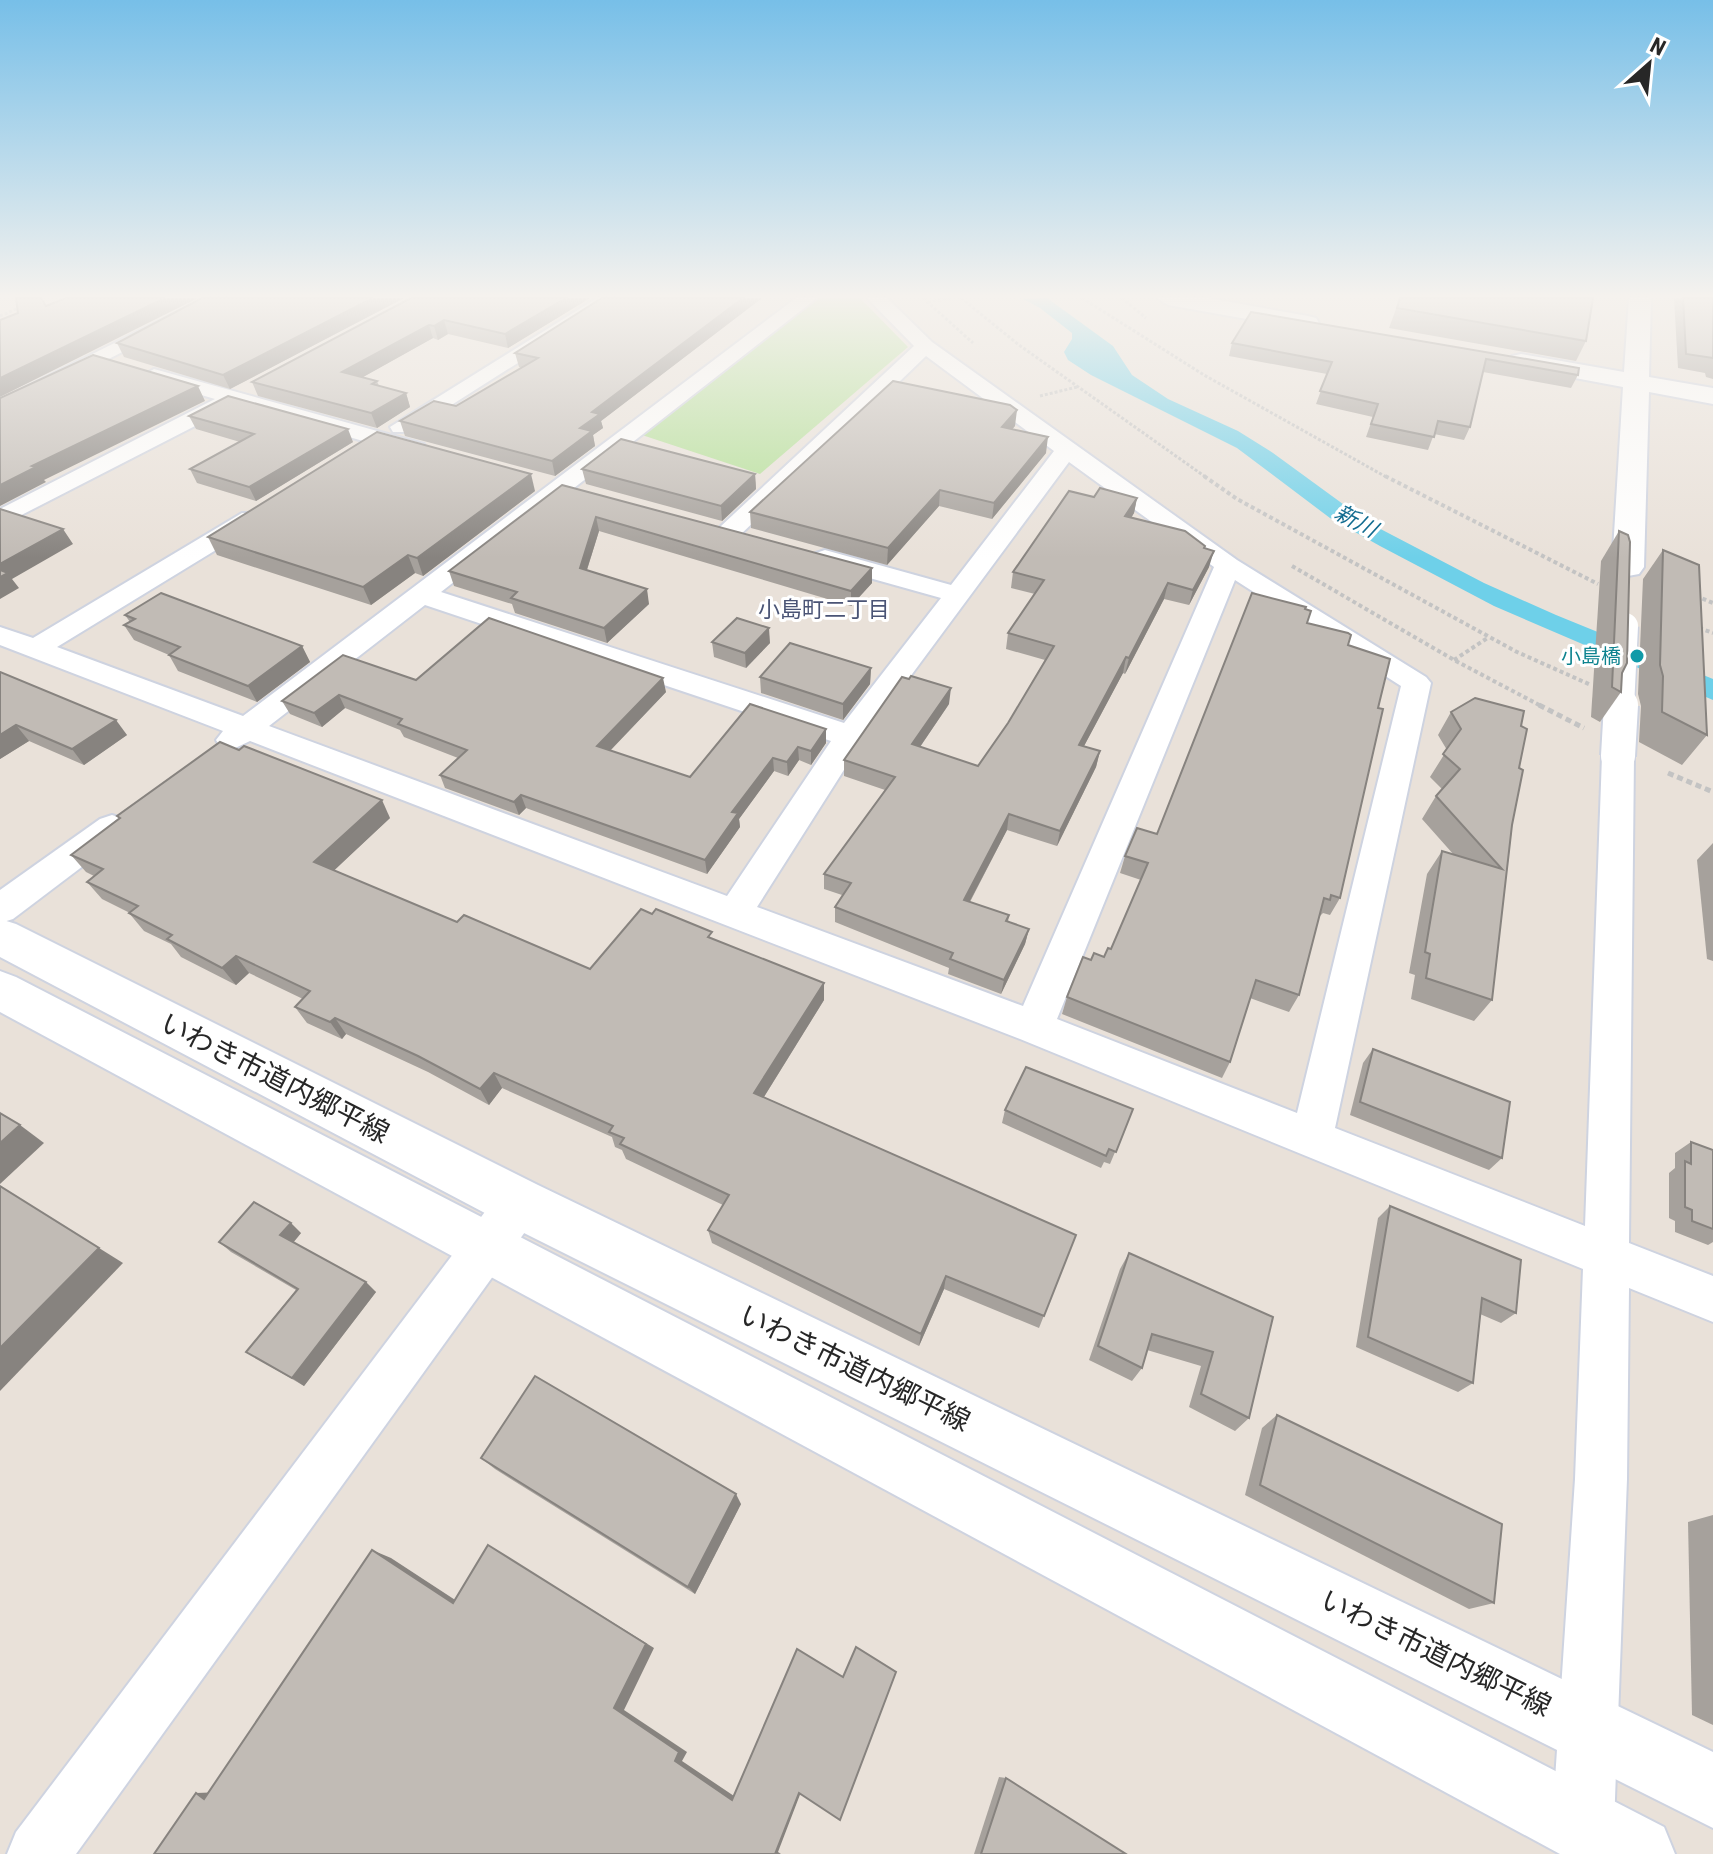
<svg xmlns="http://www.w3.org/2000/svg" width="1713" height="1854" viewBox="0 0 1713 1854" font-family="'Roboto Condensed','Noto Sans JP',sans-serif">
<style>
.green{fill:#b3df96}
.water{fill:#6ed0e9}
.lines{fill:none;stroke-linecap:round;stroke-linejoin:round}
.minor-casing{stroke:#ced3e0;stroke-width:4}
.tertiary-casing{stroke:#ced3e0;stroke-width:4}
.path-far2{stroke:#c3c3c3;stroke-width:3;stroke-dasharray:3 2;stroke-linecap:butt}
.path-far1{stroke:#c3c3c3;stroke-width:4;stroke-dasharray:4 3;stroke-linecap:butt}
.path{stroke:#c3c3c3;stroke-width:5;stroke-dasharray:6 4;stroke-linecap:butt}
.minor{fill:#fff;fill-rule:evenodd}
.tertiary{fill:#fff;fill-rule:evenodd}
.minor-bridge-far1-casing{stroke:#ced3e0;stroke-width:29;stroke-linecap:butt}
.minor-bridge-casing{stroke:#ced3e0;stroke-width:38;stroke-linecap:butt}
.minor-bridge-far1{stroke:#fff;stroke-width:26}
.minor-bridge{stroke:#fff;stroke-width:34}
.wall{fill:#a6a19c}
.shaded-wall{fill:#87837f}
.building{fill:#c1bbb5;stroke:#87837f;stroke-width:2}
.culture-dot{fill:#0f9aa8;stroke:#fff;stroke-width:3}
.labels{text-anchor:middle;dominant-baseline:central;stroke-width:6;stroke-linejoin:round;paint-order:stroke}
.far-culture-label{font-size:20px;fill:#0d838f;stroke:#fff;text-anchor:end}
.far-water-label{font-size:22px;font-style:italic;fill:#126c90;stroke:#fff}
.far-neighbourhood-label{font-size:22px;fill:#4a5475;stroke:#fff}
.near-street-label{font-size:28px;fill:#272727;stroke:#fff}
</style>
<rect width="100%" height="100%" fill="#e9e1d9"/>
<polygon class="green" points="818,298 860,298 908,347 760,474 642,435"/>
<polygon class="water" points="1047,298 1113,346 1132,375 1168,399 1238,431 1273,453 1369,523 1484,583 1556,615 1713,679 1713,700 1494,606 1380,546 1330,518 1237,448 1091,375 1068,360 1064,352 1072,339 1072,333 1040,308 1023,299"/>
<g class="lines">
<g class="minor-casing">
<g id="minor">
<polygon points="205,298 229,298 0,414 0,400"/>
<polygon points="597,298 620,298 409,432 393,432 390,427"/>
<path d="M796,298H817L441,592L844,723L941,598L816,563L812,558L816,553L825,550L951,585L1054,451L926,356L738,537H720L717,532L720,527L914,346L867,298H887L932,342L1237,560L1426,677L1431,683L1335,1128L1585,1226L1602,756L1607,749L1618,746L1629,749L1634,756L1629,1243L1713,1276V1322L1629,1288L1627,1479L1614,1825L1605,1847L1587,1854L1561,1847L1552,1825L1575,1479L1583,1269L1020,1039L250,741L231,750L220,747L216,740L223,731L0,645V627L33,638L242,513H260L263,518L260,523L57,647L243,716ZM1069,462L1214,567L1023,1006L757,907L861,743ZM1235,580L1401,686L1297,1113L1057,1019ZM425,605L831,741L727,896L269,726Z"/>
<polygon points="154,369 424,444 427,449 416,456 236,405 0,526 0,509 215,399 147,379 144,375"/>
<polygon points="112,815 124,819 129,827 124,835 13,919 0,923 0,890 100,819"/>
<polygon points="519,1182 535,1188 541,1203 535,1218 76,1854 7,1854 16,1832 503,1188"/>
</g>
</g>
<g class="tertiary-casing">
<g id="tertiary">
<polygon points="1157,298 1208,298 1308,316 1316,318 1319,323 1316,328 1308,330 1168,305"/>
<polygon points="1629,298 1651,298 1649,377 1713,388 1713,404 1649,392 1644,567 1639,574 1628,576 1617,574 1612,567 1623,387 1521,368 1512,366 1509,361 1512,356 1521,354 1624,372"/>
<polygon points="0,919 16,924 538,1185 1713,1752 1713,1828 500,1221 0,957"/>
<polygon points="0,971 16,977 1664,1827 1675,1854 1560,1854 0,1012"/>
</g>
</g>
<g class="path-far2">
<polyline points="923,298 973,343"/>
<polyline points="961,298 1019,345 1207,478"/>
<polyline points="1082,298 1204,375 1388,478"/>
<polyline points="1122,298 1146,318"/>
<polyline points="928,302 951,298"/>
<polyline points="0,316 21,307"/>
<polyline points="1040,396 1077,387"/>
</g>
<g class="path-far1">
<polyline points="1204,476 1237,499 1517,652 1591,685"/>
<polyline points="1385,476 1598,584"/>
<polyline points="1292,566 1454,660 1543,707"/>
<polyline points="1696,596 1713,603"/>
<polyline points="1699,628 1713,633"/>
<polyline points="1454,660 1489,637"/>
</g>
<g class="path">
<polyline points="1539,705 1584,728"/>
<polyline points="1668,773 1713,792"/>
</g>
<use href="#minor" class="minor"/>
<use href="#tertiary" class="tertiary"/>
<g class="minor-bridge-far1-casing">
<polyline id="minor-bridge-far1" points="1621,707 1625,626"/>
</g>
<g class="minor-bridge-casing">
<polyline id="minor-bridge" points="1618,756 1621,705"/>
</g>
<use href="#minor-bridge-far1" class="minor-bridge-far1"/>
<use href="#minor-bridge" class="minor-bridge"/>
</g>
<g class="wall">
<polygon points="202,298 404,298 230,389 124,357 117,343"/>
<polygon points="411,298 590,298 508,348 448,334 438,340 433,338 363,377 377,381 379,386 406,393 410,407 377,428 258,396 252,382"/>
<polygon points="602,298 762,298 601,421 603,428 593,435 595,446 555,476 405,436 400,421 456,406 522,368 519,367 515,353"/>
<polygon points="1400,298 1586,341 1576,361 1389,328"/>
<polygon points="1674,298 1713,298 1713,379 1706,377 1705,373 1678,368"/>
<polygon points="1251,312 1578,375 1571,388 1483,372 1470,427 1464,440 1434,434 1428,450 1366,437 1373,417 1316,404 1327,374 1229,356 1232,343"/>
<polygon points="189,416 353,442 256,501 197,483 190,469 240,442 196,429"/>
<polygon points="1015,426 1012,429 1046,453 992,519 939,506 887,565 751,528 750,512"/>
<polygon points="582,469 755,474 756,489 722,521 586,484"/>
<polygon points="562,485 872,568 872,583 851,606 599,531 587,570 649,604 607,643 515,613 512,604 454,586 449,571"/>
<polygon points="535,491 423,576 415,573 371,605 217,555 208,537"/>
<polygon points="1094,497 1137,498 1134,513 1131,518 1204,548 1209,567 1189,605 1164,599 1125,674 1123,673 1084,746 1100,751 1096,767 1057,846 1007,830 970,902 1009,915 1008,922 1029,929 1025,944 1001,994 948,974 949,968 835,922 835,907 842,895 824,889 824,874 885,790 844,776 844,760 949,704 920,747 978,766 1008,723 1045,660 1006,649 1008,633 1035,594 1011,588 1013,572"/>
<polygon points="1619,531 1622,673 1621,692 1600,722 1591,717 1601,561"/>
<polygon points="1663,550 1707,735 1682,765 1639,742 1641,706 1638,694 1643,579"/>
<polygon points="1305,609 1307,623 1348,645 1378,708 1340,898 1330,915 1323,913 1319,917 1299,995 1289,1012 1250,998 1230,1062 1222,1078 1062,1014 1067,997 1091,960 1104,957 1111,949 1141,880 1120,873 1125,856 1157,834"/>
<polygon points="125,615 302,646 310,662 257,702 178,671 169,655 134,640 124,625 130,622"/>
<polygon points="712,642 770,643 746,668 714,657"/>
<polygon points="871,668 870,684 843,720 761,693 760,677"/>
<polygon points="0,672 127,735 84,765 29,741 0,759"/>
<polygon points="416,680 666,692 610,751 690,777 826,729 826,743 811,765 799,760 788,776 774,771 739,819 740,827 707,874 526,808 519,815 445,788 440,775 458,758 404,737 400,730 345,708 322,727 290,714 282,701"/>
<polygon points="1451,712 1521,726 1519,768 1492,1000 1474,1021 1411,999 1415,975 1409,973 1427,874 1442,851 1454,855 1422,819 1436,796 1442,789 1430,777 1447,750 1438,735"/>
<polygon points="117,816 390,818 334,870 457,922 590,969 713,939 824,983 824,1000 764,1097 1076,1235 1039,1328 944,1289 919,1346 712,1243 708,1230 723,1205 626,1159 622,1150 615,1147 612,1137 502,1088 489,1105 428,1072 346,1034 342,1039 307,1023 295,1007 303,999 249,973 236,985 181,957 171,944 144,931 129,913 130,913 102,899 87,882 94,876 86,872 71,855 119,818"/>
<polygon points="1713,843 1713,961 1707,959 1697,860"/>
<polygon points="1373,1049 1502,1158 1489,1170 1350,1115 1363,1063"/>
<polygon points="1133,1109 1110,1164 1104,1162 1101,1168 1002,1123 1005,1110"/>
<polygon points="1691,1142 1713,1150 1713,1242 1708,1245 1675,1232 1675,1221 1669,1218 1669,1173 1675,1168 1675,1153"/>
<polygon points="1390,1206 1516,1313 1501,1323 1480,1314 1473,1383 1458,1392 1356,1347 1378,1218"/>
<polygon points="301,1233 293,1243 376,1292 304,1386 246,1352 296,1290 231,1252 219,1242"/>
<polygon points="1129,1253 1273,1317 1249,1418 1235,1431 1189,1407 1201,1366 1147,1350 1142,1368 1132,1381 1089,1360 1120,1269"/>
<polygon points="1277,1415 1494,1603 1469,1609 1245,1495 1262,1428"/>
<polygon points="481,1458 741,1504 695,1594 495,1469"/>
<polygon points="1713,1515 1713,1725 1692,1715 1688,1522"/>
<polygon points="999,1777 1006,1778 1126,1854 974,1854"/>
</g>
<g class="shaded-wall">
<polygon points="165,298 198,298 0,397 0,378"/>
<polygon points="373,298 404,298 230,389 223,375"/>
<polygon points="566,298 590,298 508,348 505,334"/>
<polygon points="743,298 762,298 601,421 603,428 593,435 595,446 555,476 552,461 592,412"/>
<polygon points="444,320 448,334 438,340 434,326"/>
<polygon points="429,325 433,338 347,386 342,372"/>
<polygon points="198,386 205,401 44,480 46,482 0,506 0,485 32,466"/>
<polygon points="406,393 410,407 377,428 371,413"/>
<polygon points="1017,410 1015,426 1000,443 1002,427"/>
<polygon points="348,429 353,442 256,501 249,487"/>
<polygon points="1048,437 1046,453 992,519 994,503"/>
<polygon points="531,474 535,491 423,576 417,558"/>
<polygon points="755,474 756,489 722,521 721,506"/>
<polygon points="940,490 939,506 887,565 888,548"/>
<polygon points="1137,498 1134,513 1122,532 1125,516"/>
<polygon points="596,517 599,531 583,582 580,568"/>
<polygon points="63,529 73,544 12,579 19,588 0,599 0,564"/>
<polygon points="1214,551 1209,567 1189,605 1193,590"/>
<polygon points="408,555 415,573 371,605 363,587"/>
<polygon points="872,568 872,583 851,606 851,591"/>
<polygon points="1168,583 1164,599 1125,674 1129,658"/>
<polygon points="647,589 649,604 607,643 604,628"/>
<polygon points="769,628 770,643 746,668 745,653"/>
<polygon points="302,646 310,662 257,702 248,686"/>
<polygon points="1126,657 1123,673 1076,761 1079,745"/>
<polygon points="871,668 870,684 843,720 843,704"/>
<polygon points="663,678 666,692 601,760 597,746"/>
<polygon points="951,688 949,704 911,760 912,744"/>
<polygon points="339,695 345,708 322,727 314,713"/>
<polygon points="116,720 127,735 84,765 72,749"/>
<polygon points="16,725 29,741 0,759 0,735"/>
<polygon points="826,729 826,743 811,765 811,751"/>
<polygon points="798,747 799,760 788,776 787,762"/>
<polygon points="1100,751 1096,767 1057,846 1060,831"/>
<polygon points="773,758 774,771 739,819 740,827 707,874 705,860 732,812"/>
<polygon points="521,795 526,808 519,815 514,802"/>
<polygon points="382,800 390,818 325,879 314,862"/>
<polygon points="1009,814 1007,830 962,916 964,900"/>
<polygon points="1029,929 1025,944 1001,994 1004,980"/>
<polygon points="236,956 249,973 236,985 222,968"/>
<polygon points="824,983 824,1000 757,1108 754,1093"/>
<polygon points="335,1018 346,1034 342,1039 330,1022"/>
<polygon points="494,1073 502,1088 489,1105 480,1089"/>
<polygon points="20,1125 44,1143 0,1184 0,1143"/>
<polygon points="291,1223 301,1233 291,1245 280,1235"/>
<polygon points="99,1248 123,1263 0,1391 0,1348"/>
<polygon points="946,1276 944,1289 919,1346 921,1334"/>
<polygon points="366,1282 376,1292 304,1386 292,1378"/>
<polygon points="736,1494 741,1504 695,1594 688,1587"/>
<polygon points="488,1545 654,1648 624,1710 687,1752 682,1761 737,1798 732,1800 675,1761 614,1708"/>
<polygon points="372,1550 391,1558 469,1609 453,1603"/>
<polygon points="224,1792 204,1799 196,1793"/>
<polygon points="801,1792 778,1852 781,1854 775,1854 799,1793"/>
</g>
<g class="building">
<polygon points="16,298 41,298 46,306 66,298 165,298 0,378 0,320 18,313"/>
<polygon points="202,298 373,298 223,375 117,343"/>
<polygon points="411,298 566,298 505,334 444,320 434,326 429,325 342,372 377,381 372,384 406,393 371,413 252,382"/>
<polygon points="602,298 743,298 592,412 600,414 580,428 592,431 552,461 400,421 434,401 456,406 538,358 515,353"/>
<polygon points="1400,298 1593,298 1586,341 1397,308"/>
<polygon points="1683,298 1713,298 1713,358 1686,354"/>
<polygon points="1251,312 1579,368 1578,375 1486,359 1470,427 1438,421 1434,437 1371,424 1378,404 1320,391 1332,362 1232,343"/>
<polygon points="93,355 198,386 32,466 36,467 0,485 0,398"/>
<polygon points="893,381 1010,405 1017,410 1002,427 1048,437 994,503 940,490 888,548 750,512"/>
<polygon points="228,396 348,429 249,487 190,469 254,434 189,416"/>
<polygon points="377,432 531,474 417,558 408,555 363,587 208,537"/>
<polygon points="621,439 755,474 721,506 582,469"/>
<polygon points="562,485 872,568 851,591 596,517 580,568 647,589 604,628 511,598 517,592 449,571"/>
<polygon points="1100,488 1137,498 1125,516 1185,531 1205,546 1204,548 1214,551 1193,590 1168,583 1129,658 1126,657 1079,745 1100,751 1060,831 1009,814 964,900 1009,915 1006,921 1029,929 1004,980 950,959 953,953 835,907 851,883 824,874 895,777 844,760 902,677 909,679 911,676 951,688 912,744 978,766 1008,723 1054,646 1008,633 1044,580 1013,572 1069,491 1094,497"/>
<polygon points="0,509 63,529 0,564"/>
<polygon points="1619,531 1628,535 1630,542 1627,663 1622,673 1621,692 1612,687"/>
<polygon points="1663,550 1699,565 1707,735 1662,712 1663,676 1660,665"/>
<polygon points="0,570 8,573 0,577"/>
<polygon points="161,593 302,646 248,686 169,655 180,647 124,625 135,619 125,615"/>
<polygon points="1252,593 1306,607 1305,609 1311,611 1307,623 1348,633 1351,635 1348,645 1390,659 1378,708 1383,709 1340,898 1331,895 1330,900 1324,898 1299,995 1256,980 1230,1062 1067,997 1083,957 1091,960 1094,953 1104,957 1108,948 1111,949 1148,863 1125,856 1137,828 1157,834"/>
<polygon points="489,618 663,678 597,746 690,777 750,704 826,729 811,751 798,747 787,762 773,758 732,812 738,813 705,860 521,795 514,802 440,775 467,750 398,724 402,719 339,695 314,713 282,701 343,655 416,680"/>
<polygon points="737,618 769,628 745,653 712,642"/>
<polygon points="790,643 871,668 843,704 760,677"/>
<polygon points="0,672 116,720 72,749 16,725 0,735"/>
<polygon points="1475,698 1524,711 1521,726 1527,729 1519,768 1523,770 1512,825 1492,1000 1426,978 1430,954 1425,952 1442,851 1502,869 1436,796 1460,769 1443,754 1461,729 1451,712"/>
<polygon points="220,742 239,750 244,746 382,800 314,862 457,922 464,915 590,969 641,909 652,914 656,909 712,932 708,937 824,983 754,1093 1076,1235 1044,1316 946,1276 921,1334 708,1230 729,1195 620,1144 624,1138 609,1132 613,1126 494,1073 480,1089 418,1056 335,1018 330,1022 295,1007 310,991 236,956 222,968 167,939 172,935 129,913 138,906 87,882 103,869 71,855 120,818 117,816"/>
<polygon points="1373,1049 1510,1102 1502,1158 1360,1102"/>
<polygon points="1026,1067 1133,1109 1116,1152 1109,1149 1106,1156 1005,1110"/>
<polygon points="0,1113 20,1125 0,1143"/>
<polygon points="1691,1142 1713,1150 1713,1229 1692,1221 1692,1210 1685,1207 1685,1161 1691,1164"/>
<polygon points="0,1186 99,1248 0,1348"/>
<polygon points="254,1202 291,1223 280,1235 366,1282 292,1378 246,1352 298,1289 219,1242"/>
<polygon points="1390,1206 1521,1260 1516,1313 1482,1298 1473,1383 1368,1337"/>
<polygon points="1129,1253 1273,1317 1249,1418 1201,1394 1213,1352 1152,1334 1142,1368 1098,1346"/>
<polygon points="535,1376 736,1494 688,1587 481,1458"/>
<polygon points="1277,1415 1502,1524 1494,1603 1260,1485"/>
<polygon points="488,1545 646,1644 614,1708 679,1752 675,1761 732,1800 797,1649 843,1677 856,1647 896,1672 840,1820 799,1793 775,1854 154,1854 196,1793 204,1799 372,1550 453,1603"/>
<polygon points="1006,1778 1126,1854 981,1854"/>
</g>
<linearGradient id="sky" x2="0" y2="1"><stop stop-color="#77bfe8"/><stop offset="0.53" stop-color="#f5f2ee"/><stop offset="1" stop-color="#f5f2ee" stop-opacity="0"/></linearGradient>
<rect width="1713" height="558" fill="url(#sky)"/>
<circle class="culture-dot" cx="1637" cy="656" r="8"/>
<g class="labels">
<g class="far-culture-label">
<text x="1621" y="656">小島橋</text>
</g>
<g class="far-water-label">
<text transform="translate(1356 521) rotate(28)">新川</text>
</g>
<g class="far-neighbourhood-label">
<text x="824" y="609">小島町二丁目</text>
</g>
<g class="near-street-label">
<text transform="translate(275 1078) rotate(27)">いわき市道内郷平線</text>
<text transform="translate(855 1368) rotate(26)">いわき市道内郷平線</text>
<text transform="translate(1436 1653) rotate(26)">いわき市道内郷平線</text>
</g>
</g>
<g transform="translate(1649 64) rotate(27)" stroke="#ffffff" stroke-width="6" paint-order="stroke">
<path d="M0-6L14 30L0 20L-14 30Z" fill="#272727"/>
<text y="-12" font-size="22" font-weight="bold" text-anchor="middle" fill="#272727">N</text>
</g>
</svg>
